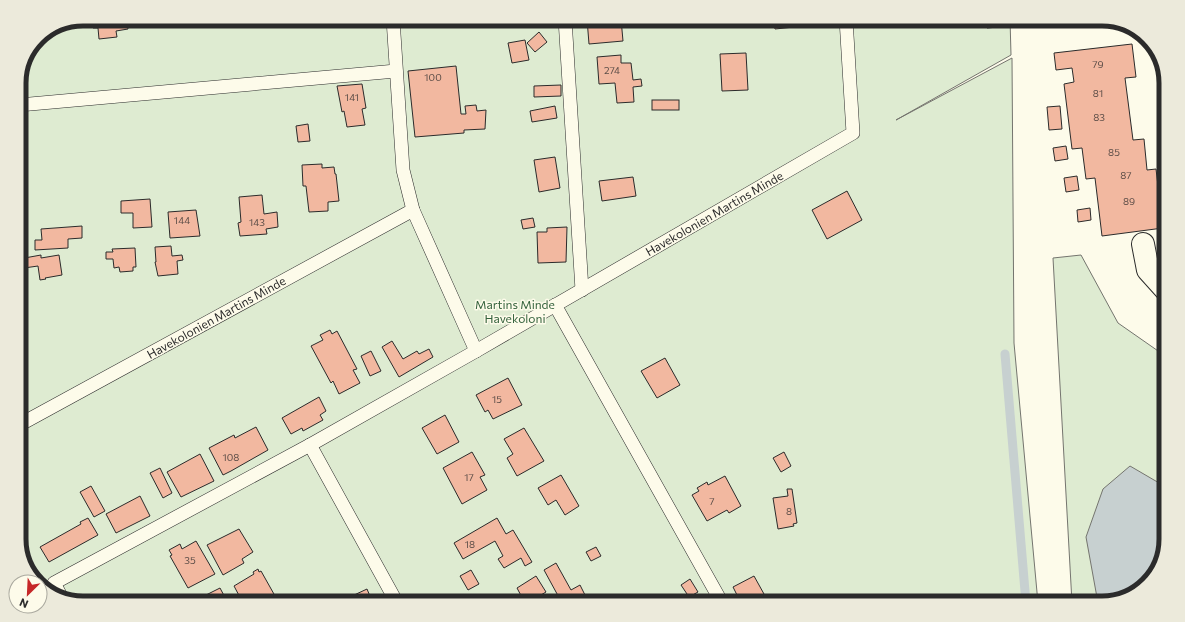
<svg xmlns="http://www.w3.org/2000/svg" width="1185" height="622" viewBox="0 0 1185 622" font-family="Commissioner,sans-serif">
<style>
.green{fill:#deebd1;stroke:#74746e}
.water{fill:#c7d0d0;stroke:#74746e}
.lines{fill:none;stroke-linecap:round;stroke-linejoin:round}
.stream{stroke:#c7d0d0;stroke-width:9}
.building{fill:#f2b8a0;stroke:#2b2b2b}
.service-casing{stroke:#2b2b2b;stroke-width:14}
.minor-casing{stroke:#2b2b2b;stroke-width:24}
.service{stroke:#fdfbea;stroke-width:13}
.minor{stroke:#fdfbea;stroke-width:22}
.labels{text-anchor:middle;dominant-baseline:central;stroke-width:3;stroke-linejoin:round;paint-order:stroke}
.number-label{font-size:10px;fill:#5d4e48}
.street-label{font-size:12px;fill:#2b2b2b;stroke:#fdfbea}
.park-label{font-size:12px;fill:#34623c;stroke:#fdfbea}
.rim{fill:none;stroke:#2b2b2b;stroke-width:5}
</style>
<rect width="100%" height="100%" fill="#fdfbea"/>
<g class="green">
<polygon points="83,19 1010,19 1011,55 896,120 1012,58 1014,343 1038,603 83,603 54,596 40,583 40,582 38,582 30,574 19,543 19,79 38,38"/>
<polygon points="1081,255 1118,323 1161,353 1166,360 1166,539 1159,568 1137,592 1102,603 1072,603 1053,258"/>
</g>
<polygon class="water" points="1130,466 1166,487 1166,539 1159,568 1137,592 1102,603 1098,603 1086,537 1103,489"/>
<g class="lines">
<polyline class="stream" points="1005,354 1026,603"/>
</g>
<g class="building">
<polygon points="92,19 127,19 128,29 116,31 117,37 99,39 98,28 93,28"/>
<rect x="471" y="19" width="10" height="4"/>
<polygon points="587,19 621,19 623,41 589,44"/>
<polygon points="773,19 793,19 794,27 775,29"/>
<polygon points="987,19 998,19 998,27 987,28"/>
<polygon points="539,32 547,42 535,52 527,43"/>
<polygon points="525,40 529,60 512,63 508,43"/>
<polygon points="1132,44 1136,77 1125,78 1133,140 1144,139 1147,170 1156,169 1163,228 1102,236 1095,178 1086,179 1082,148 1072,149 1064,84 1074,82 1072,68 1056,70 1054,53"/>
<polygon points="746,53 748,90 722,91 720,54"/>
<polygon points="621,55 621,63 631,63 633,80 641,79 642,86 633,87 634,102 617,103 615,83 599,84 597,57"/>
<polygon points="456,66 461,114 466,114 465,106 476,105 477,111 486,110 485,129 464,130 464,133 415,137 408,71"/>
<polygon points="362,84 366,108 362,109 365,125 347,127 344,111 342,112 337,86"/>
<polygon points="561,85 561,96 534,97 534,86"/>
<rect x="652" y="100" width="27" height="10"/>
<polygon points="555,106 557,118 532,122 530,111"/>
<polygon points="1060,106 1062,129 1049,130 1047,107"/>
<polygon points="308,124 310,141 298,142 296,126"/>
<polygon points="1066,146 1068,159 1055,161 1053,148"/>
<polygon points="555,157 560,188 539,192 534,160"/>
<polygon points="322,164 322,168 334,167 335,174 336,174 339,201 328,202 328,211 309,212 306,186 303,186 302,165"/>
<polygon points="1077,176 1079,190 1066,192 1064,178"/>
<polygon points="633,177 636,196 602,201 599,181"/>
<polygon points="847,191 862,220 827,239 812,210"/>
<polygon points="262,195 264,214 277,212 278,227 266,229 267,234 240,236 238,223 241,222 239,197"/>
<polygon points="150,199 152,227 133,228 133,213 121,213 121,201"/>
<polygon points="1090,208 1091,220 1078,222 1077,210"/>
<polygon points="196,210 200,236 170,238 168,212"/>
<polygon points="533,218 535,227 523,229 521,220"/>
<polygon points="82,226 82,238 68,239 68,248 35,250 35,240 42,240 41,229"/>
<polygon points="567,227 566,262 538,263 537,232 547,232 547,228"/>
<polygon points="171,246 172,256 182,255 183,260 177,261 178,274 158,276 155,262 156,262 155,247"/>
<polygon points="135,248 136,267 133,267 133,271 120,272 119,267 114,268 113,259 106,259 106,252 113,252 112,249"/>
<polygon points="41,255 41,258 59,255 62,275 45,278 46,279 40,280 38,266 24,268 26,281 19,282 19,259"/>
<polygon points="330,330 332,334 337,331 357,369 353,370 360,383 339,394 333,381 331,383 311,346 323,340 320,335"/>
<polygon points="392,341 403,359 417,351 419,354 429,349 433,357 399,377 382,347"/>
<polygon points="371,351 381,371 370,376 361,356"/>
<polygon points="665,358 680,385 657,398 641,371"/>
<polygon points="508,378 522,405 493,419 488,410 485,412 476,395"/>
<polygon points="319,397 326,411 320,415 323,420 303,431 302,428 291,434 282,418"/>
<polygon points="445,415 459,442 437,454 422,428"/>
<polygon points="256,427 268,450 231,471 223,475 209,448 234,435 235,438"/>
<polygon points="524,428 544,461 517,476 507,458 513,454 504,439"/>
<polygon points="472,452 485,475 480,477 487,490 462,504 443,468"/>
<polygon points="784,452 791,466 781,472 773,458"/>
<polygon points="200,454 214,481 181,497 167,472"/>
<polygon points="160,468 172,493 163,498 150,473"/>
<polygon points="561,475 579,506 565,515 556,500 548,505 538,488"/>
<polygon points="725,476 741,506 729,513 727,510 707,521 692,495 699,491 697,488 707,482 708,485"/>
<polygon points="91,486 105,511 94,517 80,492"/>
<polygon points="787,489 792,489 797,523 793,524 794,526 778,529 773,498 788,496"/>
<polygon points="140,496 150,516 116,533 106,514"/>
<polygon points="88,518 98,535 49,562 40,547 81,524 80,522"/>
<polygon points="497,518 506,534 513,530 532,562 525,566 521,558 504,568 498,559 503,556 495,541 463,559 454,543"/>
<polygon points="239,529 253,552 242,559 244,563 223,575 207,545"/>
<polygon points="196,541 215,574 188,588 170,556 172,555 169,550 180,544 182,549"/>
<polygon points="596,547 601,556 591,561 586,552"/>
<polygon points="556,563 571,590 580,585 586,597 576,603 562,603 544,570"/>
<polygon points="258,569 259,572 261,571 279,603 243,603 234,586 254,574 253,572"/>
<polygon points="471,570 479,584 468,590 460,576"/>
<polygon points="536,576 546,592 534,599 537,603 528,603 527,602 525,603 517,588"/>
<polygon points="754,576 764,594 748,603 741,603 733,587"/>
<polygon points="690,579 698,592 689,597 681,585"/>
<polygon points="220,588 228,603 190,603"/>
<polygon points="367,589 372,601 368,603 355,603 352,596"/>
</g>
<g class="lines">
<g class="service-casing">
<g id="service">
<polyline points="393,19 403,170 413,210 476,351 853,133 846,19"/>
<polyline points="565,19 582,290"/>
<polyline points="19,105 396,71"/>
<polyline points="555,305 722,603"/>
<polyline points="19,425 413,210"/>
<polyline points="310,445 397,603"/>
<polyline points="62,598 54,583 310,445 476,351"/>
</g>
</g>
<g class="minor-casing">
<polyline id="minor" points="1143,244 1148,270 1166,290"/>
</g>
<use href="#service" class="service"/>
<use href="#minor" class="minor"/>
</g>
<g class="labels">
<g class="number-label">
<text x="1098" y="64">79</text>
<text x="612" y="70">274</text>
<text x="433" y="77">100</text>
<text x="1098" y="93">81</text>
<text x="352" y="97">141</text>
<text x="1099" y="117">83</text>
<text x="1114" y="152">85</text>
<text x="1126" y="175">87</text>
<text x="1129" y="201">89</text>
<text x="182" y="220">144</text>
<text x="257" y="222">143</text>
<text x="497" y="399">15</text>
<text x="231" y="457">108</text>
<text x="469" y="477">17</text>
<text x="712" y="501">7</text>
<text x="789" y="511">8</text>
<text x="470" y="544">18</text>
<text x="190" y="560">35</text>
</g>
<g class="street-label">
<text transform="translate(714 213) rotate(-30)">Havekolonien Martins Minde</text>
<text transform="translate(216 317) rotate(-29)">Havekolonien Martins Minde</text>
</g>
<g class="park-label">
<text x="515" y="304">Martins Minde<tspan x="515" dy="14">Havekoloni</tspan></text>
</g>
</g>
<path d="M0 0H1185V622H0ZM83 26H1102A57 57 0 0 1 1159 83V539A57 57 0 0 1 1102 596H83A57 57 0 0 1 26 539V83A57 57 0 0 1 83 26Z" fill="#eceadb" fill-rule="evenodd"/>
<path class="rim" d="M83 26H1102A57 57 0 0 1 1159 83V539A57 57 0 0 1 1102 596H83A57 57 0 0 1 26 539V83A57 57 0 0 1 83 26Z"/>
<g transform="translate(28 594) rotate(204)"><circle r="19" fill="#fdfbea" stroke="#a9a89e"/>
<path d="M0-3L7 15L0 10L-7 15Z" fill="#c62828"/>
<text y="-6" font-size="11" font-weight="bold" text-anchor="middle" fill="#2b2b2b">N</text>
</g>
</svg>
